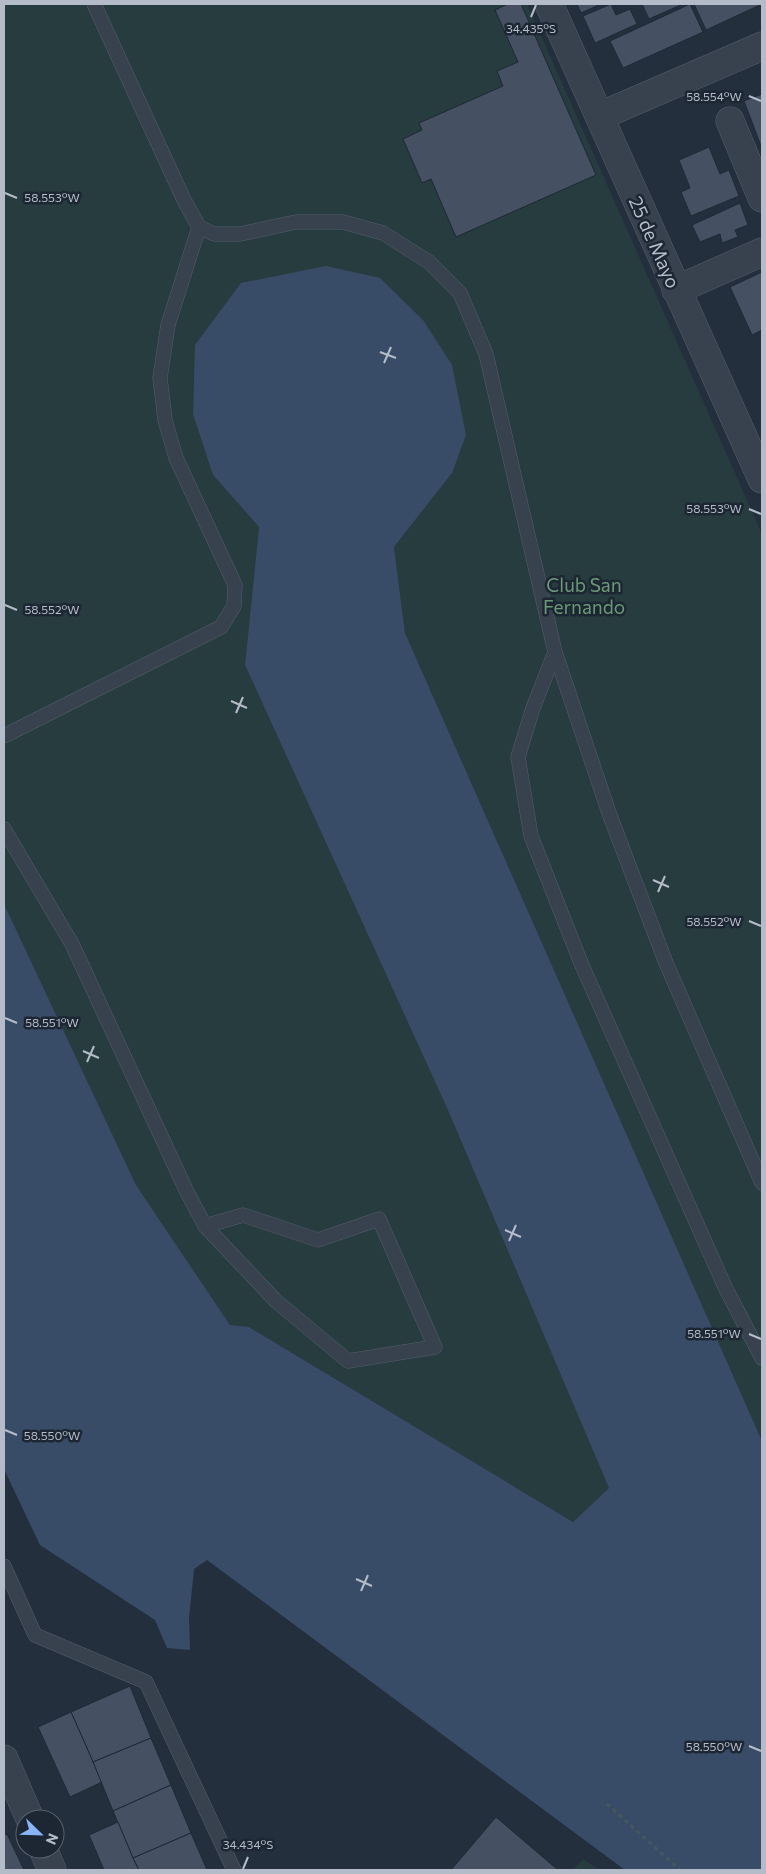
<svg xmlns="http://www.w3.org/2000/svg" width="766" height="1874" viewBox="0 0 766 1874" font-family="Commissioner,sans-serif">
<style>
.green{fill:#263c3f}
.water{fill:#394c67}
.building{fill:#455162;stroke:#1f2835}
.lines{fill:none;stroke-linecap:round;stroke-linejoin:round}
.service-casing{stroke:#565f6c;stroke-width:15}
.minor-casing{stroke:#565f6c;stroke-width:29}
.path{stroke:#44595c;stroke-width:3;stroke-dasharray:4 4;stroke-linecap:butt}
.service{stroke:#38414e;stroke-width:14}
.minor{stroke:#38414e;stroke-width:28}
.ticks{fill:none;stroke:#b4bcc9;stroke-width:2}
.labels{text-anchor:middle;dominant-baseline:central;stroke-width:5;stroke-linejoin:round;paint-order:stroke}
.street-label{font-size:19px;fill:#b4bcc9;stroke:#1d2633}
.park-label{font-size:19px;fill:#6b9a76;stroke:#1d2633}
.ticks-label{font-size:12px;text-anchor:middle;fill:#b4bcc9;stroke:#1d2633;stroke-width:5;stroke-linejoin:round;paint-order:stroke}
</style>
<rect width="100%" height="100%" fill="#242f3e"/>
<g class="green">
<polygon points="4,4 527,4 762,534 762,1441 405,633 394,547 452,473 213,475 259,527 245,665 447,1108 609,1488 573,1522 249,1327 230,1325 136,1185 4,904"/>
<polygon points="583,1859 599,1870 573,1870"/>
</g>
<polygon class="water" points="326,266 380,278 423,320 452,365 466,435 452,473 394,547 405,633 762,1441 762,1870 625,1870 207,1560 194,1569 189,1618 190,1650 167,1648 155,1620 40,1545 4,1469 4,904 136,1185 230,1325 249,1327 573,1522 609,1488 447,1108 245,665 259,527 213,475 193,414 195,345 241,283"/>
<g class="building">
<polygon points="508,4 521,4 596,175 456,237 431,179 422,183 403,139 422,130 419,123 503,86 497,71 518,62 495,10"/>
<polygon points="577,4 601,4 581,13"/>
<polygon points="611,4 616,15 630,9 637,24 595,43 583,16"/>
<polygon points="642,4 683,4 649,19"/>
<polygon points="690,4 703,32 623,68 610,41"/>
<polygon points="694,4 762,4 706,30"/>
<polygon points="762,94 762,145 761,146 744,101"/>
<polygon points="709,147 720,174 729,170 739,196 691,216 681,192 690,188 679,160"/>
<polygon points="740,203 748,225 735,230 738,237 722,243 720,234 700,242 692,225"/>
<polygon points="762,272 762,330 752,335 730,287"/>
<polygon points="130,1686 151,1738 93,1762 71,1712"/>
<polygon points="71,1712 102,1782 70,1797 38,1727"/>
<polygon points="151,1738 171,1785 113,1811 93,1762"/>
<polygon points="171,1785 191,1833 133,1858 113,1811"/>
<polygon points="496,1817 558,1870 451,1870"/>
<polygon points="118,1822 133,1858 139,1870 104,1870 89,1835"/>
<polygon points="191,1833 207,1870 139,1870 133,1858"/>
<polygon points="7,1834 24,1870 4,1870 4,1835"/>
</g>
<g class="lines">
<g class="service-casing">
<g id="service">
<polyline points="94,4 184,200 199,227 214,234 240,234 296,222 343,222 383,233 429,262 460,293 486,354 555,652 609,813 666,963 762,1183"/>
<polyline points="555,652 533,708 518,757 531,836 581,963 725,1287 762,1358"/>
<polyline points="4,736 221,627 234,606 235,585 176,458 165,420 160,378 168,325 199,227"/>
<polyline points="4,829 72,944 186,1190 205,1226 243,1215 318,1240 379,1219 435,1347 348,1361 276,1301 205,1226"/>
<polyline points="4,1566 35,1635 146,1682 234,1870"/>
</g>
</g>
<g class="minor-casing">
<g id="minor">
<polyline points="549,4 762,479"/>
<polyline points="600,116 762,46"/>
<polyline points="730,121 762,198"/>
<polyline points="676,290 762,252"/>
<polyline points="4,1759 30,1819"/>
<polyline points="43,1849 52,1870"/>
</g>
</g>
<polyline class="path" points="607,1804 680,1870"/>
<use href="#service" class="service"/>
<use href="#minor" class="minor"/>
</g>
<path class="ticks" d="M531,17L536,5M749,96L761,101M5,193L17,198M380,352L396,358M384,363L391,347M749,509L761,514M5,605L17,610M231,701L247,708M236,713L243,697M653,880L669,887M658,892L665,876M749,921L761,926M5,1018L17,1023M83,1051L99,1058M87,1062L94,1046M505,1230L521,1237M509,1241L516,1225M749,1334L761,1339M5,1430L17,1435M356,1579L372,1586M361,1591L368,1575M749,1746L761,1751M243,1869L248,1857"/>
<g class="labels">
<g class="street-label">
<text transform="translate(655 242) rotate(66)">25 de Mayo</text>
</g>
<g class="park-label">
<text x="584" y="584">Club San<tspan x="584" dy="22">Fernando</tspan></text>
</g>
</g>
<g class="ticks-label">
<text x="531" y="33">34.435°S</text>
<text x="714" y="101">58.554°W</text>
<text x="52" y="202">58.553°W</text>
<text x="714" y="513">58.553°W</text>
<text x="52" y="614">58.552°W</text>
<text x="714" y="926">58.552°W</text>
<text x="52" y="1027">58.551°W</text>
<text x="714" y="1338">58.551°W</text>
<text x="52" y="1440">58.550°W</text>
<text x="714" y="1751">58.550°W</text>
<text x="248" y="1849">34.434°S</text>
</g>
<rect width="766" height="1874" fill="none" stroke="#b4bcc9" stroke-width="10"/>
<g transform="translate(40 1834) rotate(113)"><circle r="24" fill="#1d2633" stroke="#59626f"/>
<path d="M0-4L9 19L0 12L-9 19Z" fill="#8ab4f8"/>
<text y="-8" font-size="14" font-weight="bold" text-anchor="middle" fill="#b4bcc9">N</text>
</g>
</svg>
